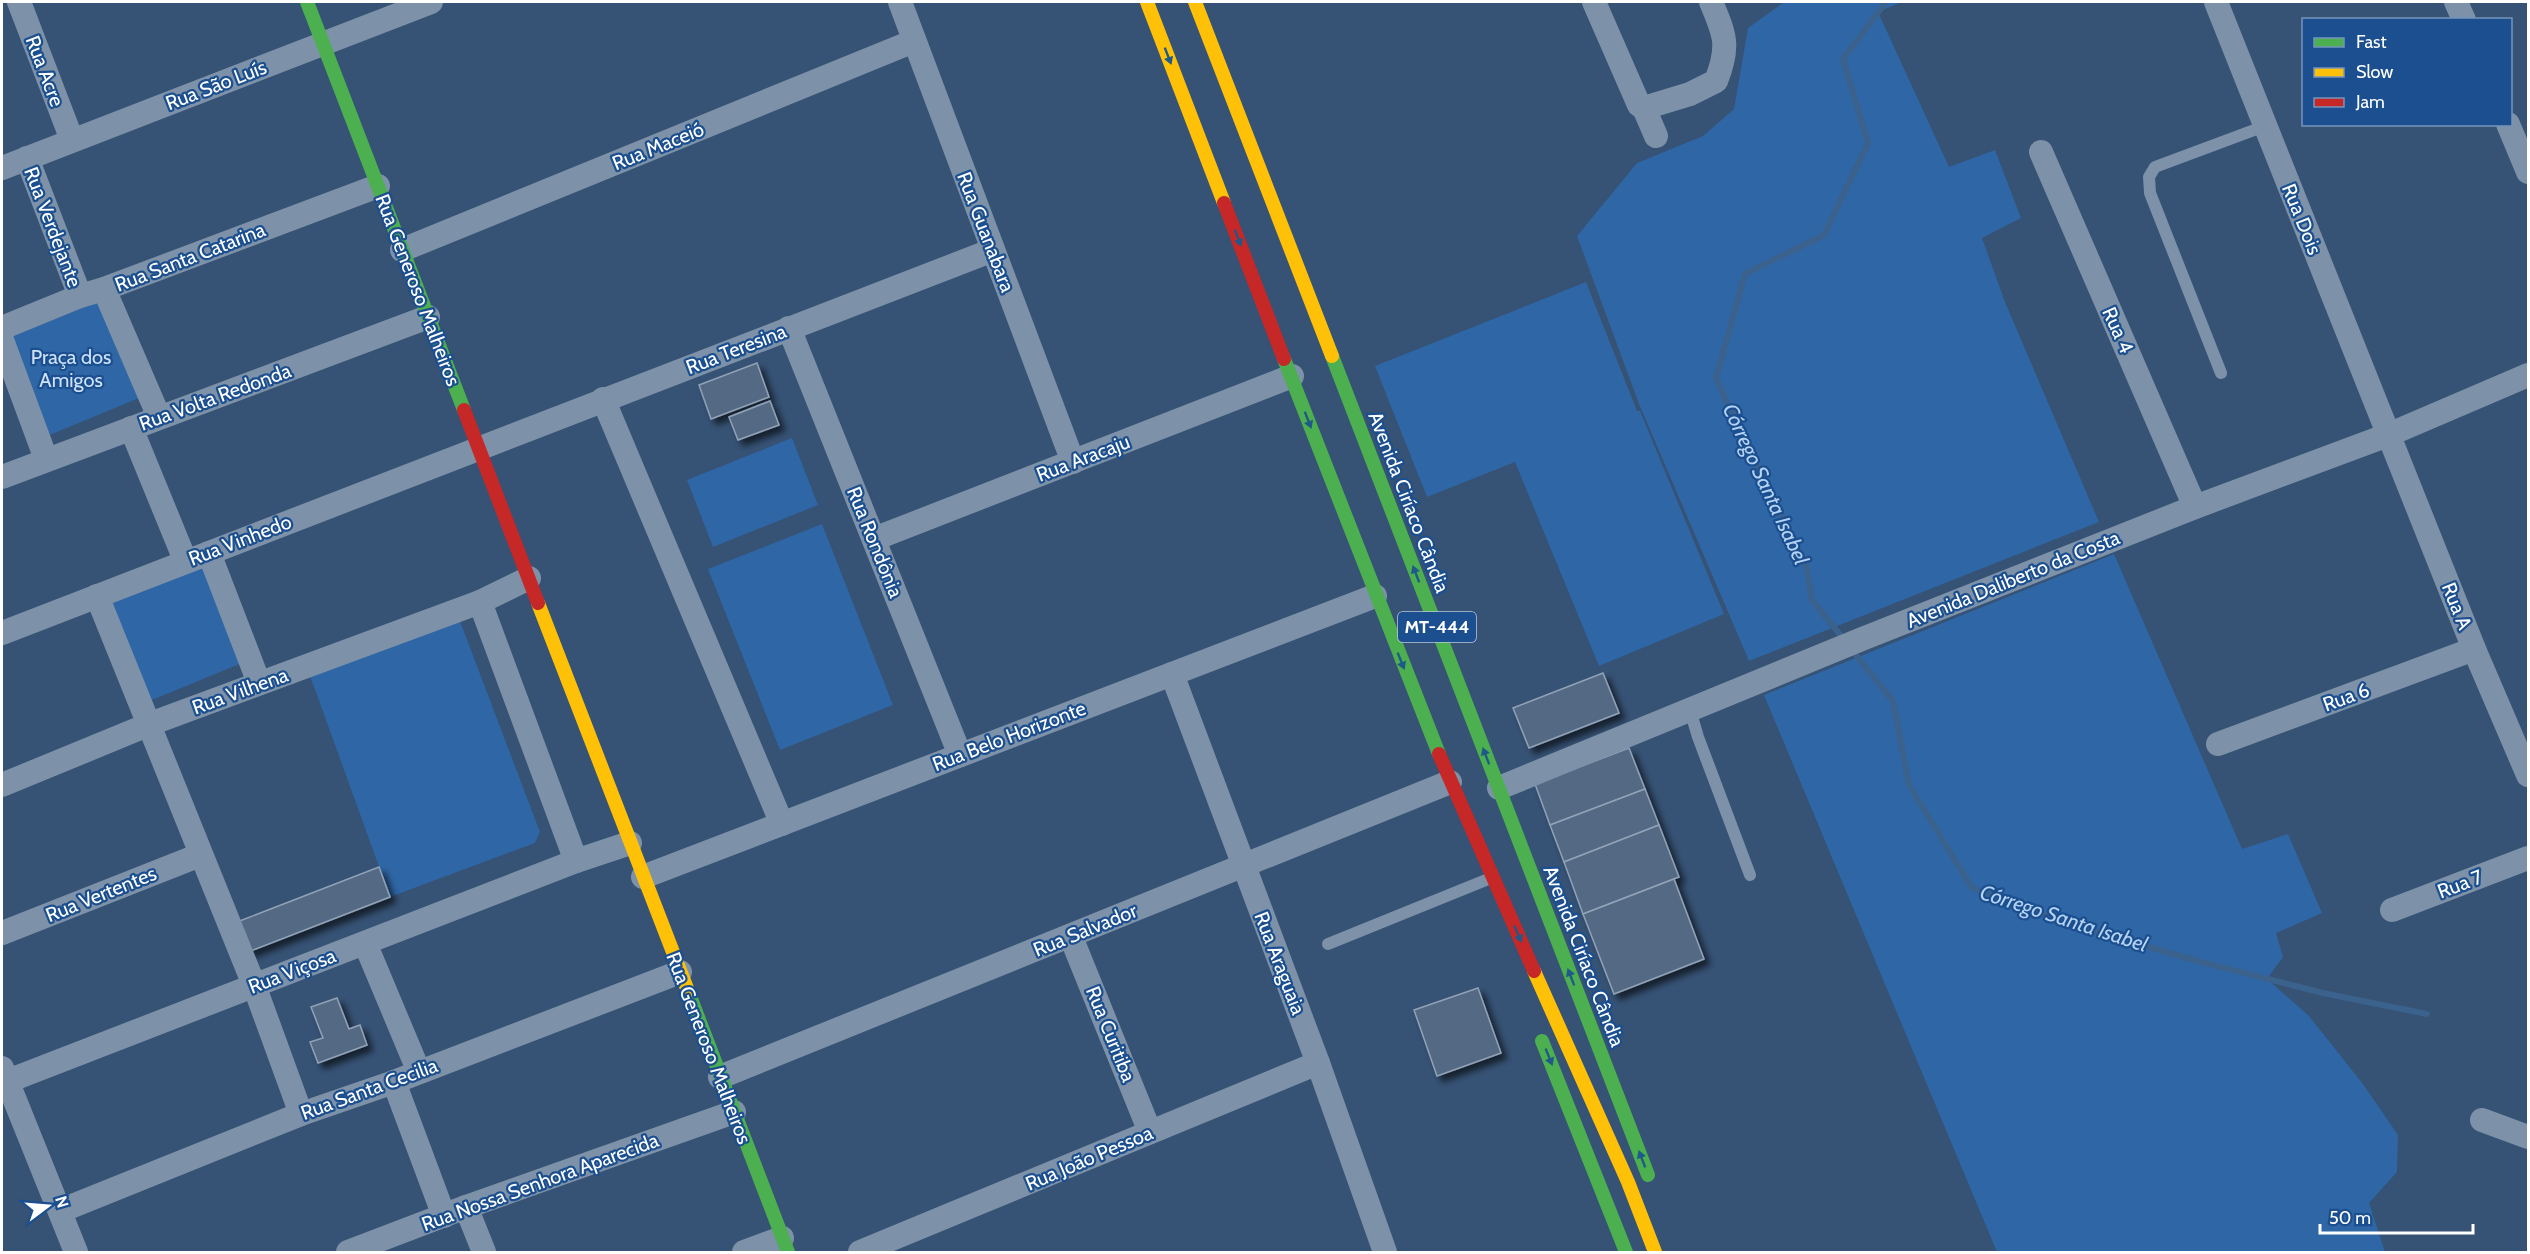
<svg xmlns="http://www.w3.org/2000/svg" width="2530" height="1254" viewBox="0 0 2530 1254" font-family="Cabin,sans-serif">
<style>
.green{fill:#2f66a5}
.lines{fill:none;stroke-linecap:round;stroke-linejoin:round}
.stream{stroke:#3b618d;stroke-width:6}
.building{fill:#526984;stroke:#92a2b6;stroke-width:1.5;filter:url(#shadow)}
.lane{stroke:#7d92a8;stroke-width:12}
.street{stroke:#7d92a8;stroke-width:24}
.fast{stroke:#4caf50;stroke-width:14}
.slow{stroke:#ffc107;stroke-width:14}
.jam{stroke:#c62828;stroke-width:14}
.oneway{fill:#205989}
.labels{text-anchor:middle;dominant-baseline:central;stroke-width:4.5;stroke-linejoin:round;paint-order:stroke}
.shield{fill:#1b4f8f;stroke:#bbcadd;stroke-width:1.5}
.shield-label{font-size:18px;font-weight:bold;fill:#fff}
.street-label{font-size:20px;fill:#fff;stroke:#1b4f8f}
.park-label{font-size:20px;fill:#cfe3fa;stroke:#1b4f8f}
.water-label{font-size:21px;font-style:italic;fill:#b5d3f5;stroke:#1b4f8f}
</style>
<defs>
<filter id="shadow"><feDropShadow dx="5.5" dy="5.5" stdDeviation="3" flood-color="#0009"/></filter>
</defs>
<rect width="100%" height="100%" fill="#365274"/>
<g class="green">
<polygon points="1784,2 1902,2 1878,12 1949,167 1995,150 2021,218 1982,238 2005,302 2099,522 1749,661 1639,404 1577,236 1637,163 1703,136 1734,109 1748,28"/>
<polygon points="1586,282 1637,411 1640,411 1724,614 1599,666 1515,462 1427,497 1375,366"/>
<polygon points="102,299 139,398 40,439 3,340"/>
<polygon points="792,438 818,505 713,547 687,480"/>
<polygon points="822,524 893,705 780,750 708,569"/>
<polygon points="2114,554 2242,849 2288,834 2322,913 2276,933 2283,957 2267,979 2309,1016 2363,1084 2398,1135 2397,1172 2369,1203 2385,1252 1997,1252 1764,695"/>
<polygon points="203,563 242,663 147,702 105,596"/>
<polygon points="458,616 540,832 535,843 390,897 309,673"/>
</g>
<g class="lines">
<g class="stream">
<polyline points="1845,641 1812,600 1806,565 1764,481 1716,378 1745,274 1824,235 1868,143 1843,59 1886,2"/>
<polyline points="1851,649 1893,701 1909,785 1972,888 2066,923 2201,962 2323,993 2427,1014"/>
</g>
</g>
<g class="building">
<polygon points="757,363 769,397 711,419 699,385"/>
<polygon points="770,401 779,425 738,440 729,417"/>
<polygon points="1603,673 1619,713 1529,748 1513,708"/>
<polygon points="1629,748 1645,789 1550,825 1535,784"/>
<polygon points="1645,789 1659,825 1564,862 1550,825"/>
<polygon points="1659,825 1679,877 1583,914 1564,862"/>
<polygon points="379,867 390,897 248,952 237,922"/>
<polygon points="1674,879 1704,959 1614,994 1583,914"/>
<polygon points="1478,988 1501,1053 1437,1076 1414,1010"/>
<polygon points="337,998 349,1029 360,1025 367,1045 318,1063 310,1042 323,1038 311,1007"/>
</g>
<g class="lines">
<g class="lane">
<polyline points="2221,373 2150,193 2149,177 2155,167 2265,126"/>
<polyline points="1690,710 1698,737 1750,875"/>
<polyline points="1328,944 1486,880"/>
</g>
<g class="street">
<polyline points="19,2 72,140"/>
<polyline points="900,2 1073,462"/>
<path d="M1594,2L1639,105L1644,108L1690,94L1716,81C1730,46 1725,35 1711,2"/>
<polyline points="2216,2 2474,649 2528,775"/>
<polyline points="2456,2 2464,20"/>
<polyline points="1644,108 1656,136"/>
<polyline points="2508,124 2528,172"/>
<polyline points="2041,152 2195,507"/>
<polyline points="27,158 80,296"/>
<polyline points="2,168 431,2"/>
<polyline points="402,250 914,41"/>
<polyline points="104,289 159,417"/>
<polyline points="2,328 80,296 104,289 378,186"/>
<polyline points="789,328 960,755"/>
<polyline points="2,340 46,459"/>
<polyline points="603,399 782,824"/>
<polyline points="131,428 185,560"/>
<polyline points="2,477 428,317"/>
<polyline points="874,539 1292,376"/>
<polyline points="209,553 259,683"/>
<polyline points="97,596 254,985 301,1114"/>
<polyline points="480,602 576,861 630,843"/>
<polyline points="2,633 993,250"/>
<polyline points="1172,674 1318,1063 1385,1252"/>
<polyline points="2218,744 2474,649"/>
<polyline points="2,785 150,724 480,602 529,578"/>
<polyline points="1499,788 1862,639 2195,507 2388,435 2528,375"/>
<polyline points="643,877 1375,596"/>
<polyline points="2392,910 2528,858"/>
<polyline points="2,933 200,855"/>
<polyline points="1071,937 1150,1132"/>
<polyline points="365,943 419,1072"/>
<polyline points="2,1068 76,1252"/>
<polyline points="720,1077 1450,782"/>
<polyline points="8,1081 576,861"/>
<polyline points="394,1082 444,1216"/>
<polyline points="2482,1120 2528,1137"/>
<polyline points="466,1207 484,1252"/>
<polyline points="60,1211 301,1114 394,1082 680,972"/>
<polyline points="348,1252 466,1207 734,1112"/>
<polyline points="744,1252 782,1238"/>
<polyline points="860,1252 1318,1063"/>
</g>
<g class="fast">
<polyline points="307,2 464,410"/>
<polyline points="1332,356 1648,1175"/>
<polyline points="1284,359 1439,754"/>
<polyline points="688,991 788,1252"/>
<polyline points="1542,1041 1626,1252"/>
</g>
<g class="slow">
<polyline points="1147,2 1224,203"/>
<polyline points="1195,2 1332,356"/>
<polyline points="538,603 688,991"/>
<polyline points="1534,971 1628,1182 1655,1252"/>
</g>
<g class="jam">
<polyline points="1224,203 1284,359"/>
<polyline points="464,410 538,603"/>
<polyline points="1439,754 1534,971"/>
</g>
</g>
<defs><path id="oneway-solid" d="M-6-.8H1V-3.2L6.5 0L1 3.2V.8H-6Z" transform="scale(1.5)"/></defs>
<g class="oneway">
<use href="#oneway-solid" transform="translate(1168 56) rotate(69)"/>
<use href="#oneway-solid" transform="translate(1238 238) rotate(69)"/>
<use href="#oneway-solid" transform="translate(1308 420) rotate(69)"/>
<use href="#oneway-solid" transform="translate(1416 574) rotate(-111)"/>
<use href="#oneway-solid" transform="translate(1401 661) rotate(68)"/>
<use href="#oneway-solid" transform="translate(1486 756) rotate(-111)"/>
<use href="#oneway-solid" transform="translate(1518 934) rotate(66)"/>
<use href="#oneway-solid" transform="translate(1571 977) rotate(-111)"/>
<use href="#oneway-solid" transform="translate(1549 1057) rotate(68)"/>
<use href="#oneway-solid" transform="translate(1642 1159) rotate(-111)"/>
</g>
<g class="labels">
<rect class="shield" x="1398" y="612" width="78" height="30" rx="4.5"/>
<g class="shield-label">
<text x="1437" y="627">MT-444</text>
</g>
<g class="street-label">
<text transform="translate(45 71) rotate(69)">Rua Acre</text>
<text transform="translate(216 85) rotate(-21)">Rua São Luís</text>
<text transform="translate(658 146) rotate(-22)">Rua Maceió</text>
<text transform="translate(2302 219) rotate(68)">Rua Dois</text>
<text transform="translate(53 227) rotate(69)">Rua Verdejante</text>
<text transform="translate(986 232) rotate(69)">Rua Guanabara</text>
<text transform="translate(190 257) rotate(-21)">Rua Santa Catarina</text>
<text transform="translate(418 290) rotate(69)">Rua Generoso Malheiros</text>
<text transform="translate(2118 330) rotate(66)">Rua 4</text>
<text transform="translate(736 349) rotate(-21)">Rua Teresina</text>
<text transform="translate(215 397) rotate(-20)">Rua Volta Redonda</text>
<text transform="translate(1083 458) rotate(-21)">Rua Aracaju</text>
<text transform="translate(1409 502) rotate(69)">Avenida Ciríaco Cândia</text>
<text transform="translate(240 540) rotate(-21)">Rua Vinhedo</text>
<text transform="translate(875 542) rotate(68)">Rua Rondônia</text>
<text transform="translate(2013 579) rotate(-22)">Avenida Daliberto da Costa</text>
<text transform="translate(2457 606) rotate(68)">Rua A</text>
<text transform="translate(240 691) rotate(-20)">Rua Vilhena</text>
<text transform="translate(2346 697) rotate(-20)">Rua 6</text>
<text transform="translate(1009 736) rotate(-21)">Rua Belo Horizonte</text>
<text transform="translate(2460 884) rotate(-21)">Rua 7</text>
<text transform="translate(101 894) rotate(-22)">Rua Vertentes</text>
<text transform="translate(1085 930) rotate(-22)">Rua Salvador</text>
<text transform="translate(1584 956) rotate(69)">Avenida Ciríaco Cândia</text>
<text transform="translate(1280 963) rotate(69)">Rua Araguaia</text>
<text transform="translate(292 971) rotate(-21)">Rua Viçosa</text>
<text transform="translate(1111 1034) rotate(68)">Rua Curitiba</text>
<text transform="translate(709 1048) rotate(69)">Rua Generoso Malheiros</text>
<text transform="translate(369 1089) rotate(-20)">Rua Santa Cecilia</text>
<text transform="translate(1089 1158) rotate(-23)">Rua João Pessoa</text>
<text transform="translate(540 1182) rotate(-20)">Rua Nossa Senhora Aparecida</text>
</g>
<g class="park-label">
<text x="71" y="357">Praça dos<tspan x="71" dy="23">Amigos</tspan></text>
</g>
<g class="water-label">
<text transform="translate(1766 484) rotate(65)">Córrego Santa Isabel</text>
<text transform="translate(2064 918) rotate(18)">Córrego Santa Isabel</text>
</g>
</g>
<rect width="2530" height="1254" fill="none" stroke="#ffffff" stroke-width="6"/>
<rect x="2302" y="18" width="210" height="108" fill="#1b4f8f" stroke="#7695bc" stroke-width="1.5"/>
<rect x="2314" y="38" width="30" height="9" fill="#4caf50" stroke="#7695bc" stroke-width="1.5"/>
<text x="2356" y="48" font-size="18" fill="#ffffff">Fast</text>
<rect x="2314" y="68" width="30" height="9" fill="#ffc107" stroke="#7695bc" stroke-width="1.5"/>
<text x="2356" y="78" font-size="18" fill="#ffffff">Slow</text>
<rect x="2314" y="98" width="30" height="9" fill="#c62828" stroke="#7695bc" stroke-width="1.5"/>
<text x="2356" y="108" font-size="18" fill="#ffffff">Jam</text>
<g transform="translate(48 1206) rotate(74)" stroke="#1b4f8f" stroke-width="4.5" paint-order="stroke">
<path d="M0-4.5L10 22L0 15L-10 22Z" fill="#ffffff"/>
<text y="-9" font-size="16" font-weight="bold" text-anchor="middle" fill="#ffffff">N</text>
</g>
<path d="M2320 1224v9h153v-9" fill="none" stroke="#ffffff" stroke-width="3"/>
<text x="2329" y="1224" font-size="18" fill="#ffffff" stroke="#1b4f8f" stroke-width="4.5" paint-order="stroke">50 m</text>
</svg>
